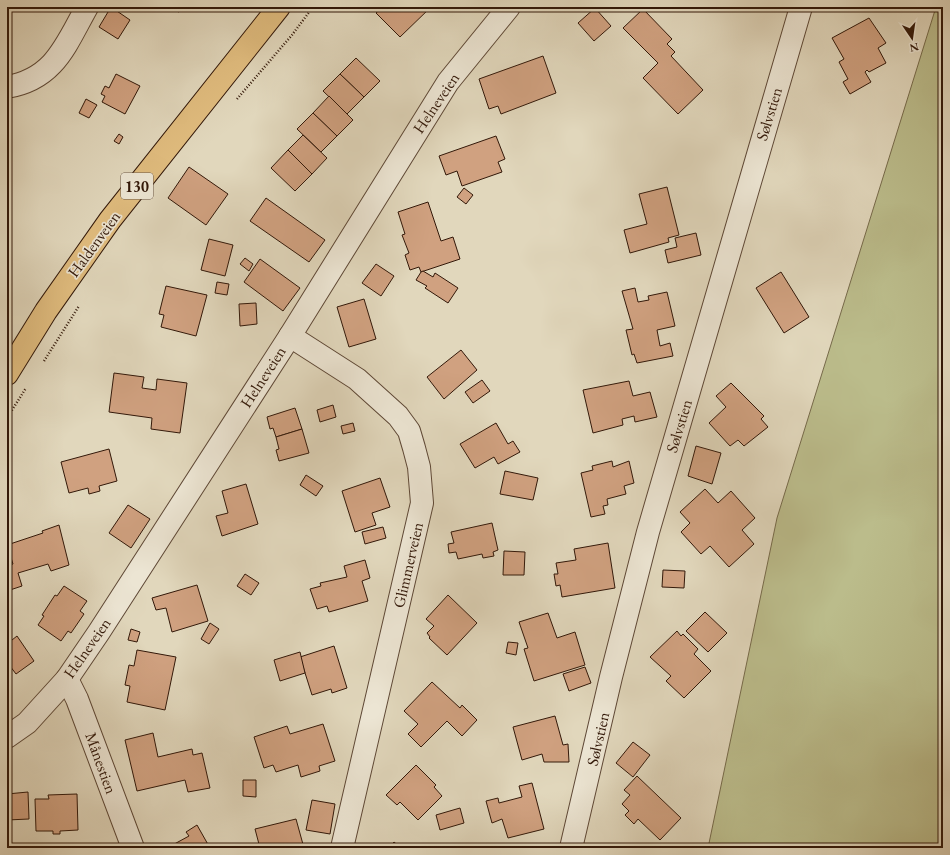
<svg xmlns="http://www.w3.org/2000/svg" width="950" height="855" viewBox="0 0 950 855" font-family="'EB Garamond',serif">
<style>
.green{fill:#bbbc8b;stroke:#766a4a}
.building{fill:#d0a180;stroke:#321809}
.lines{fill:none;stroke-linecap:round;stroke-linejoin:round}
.minor-casing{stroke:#5e4836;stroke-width:24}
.major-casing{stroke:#321809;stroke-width:24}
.path{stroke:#321809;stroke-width:2.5;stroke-dasharray:1 2;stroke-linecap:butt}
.minor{stroke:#ece5d3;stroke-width:22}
.major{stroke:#e0bc7e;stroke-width:22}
.labels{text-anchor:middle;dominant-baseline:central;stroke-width:3.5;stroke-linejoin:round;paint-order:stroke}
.shield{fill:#ece5d3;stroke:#6a5646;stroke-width:1}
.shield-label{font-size:15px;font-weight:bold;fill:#321809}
.street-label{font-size:16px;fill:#321809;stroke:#ece5d3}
</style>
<rect width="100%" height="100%" fill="#e1d7bc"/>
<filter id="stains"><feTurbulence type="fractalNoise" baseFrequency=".005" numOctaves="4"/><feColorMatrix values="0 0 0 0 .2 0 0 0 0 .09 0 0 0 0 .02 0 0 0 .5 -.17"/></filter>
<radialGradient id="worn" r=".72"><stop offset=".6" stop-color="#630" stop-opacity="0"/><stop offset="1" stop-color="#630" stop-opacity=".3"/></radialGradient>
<polygon class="green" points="936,7 943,7 943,848 708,848 777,518"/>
<g class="building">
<polygon points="111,7 130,20 118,39 99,27"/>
<polygon points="167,7 182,7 179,12"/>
<polygon points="383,7 431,7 400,37 376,13"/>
<polygon points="595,8 611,26 594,41 578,23"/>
<polygon points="643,9 672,39 667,44 675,52 671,56 703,90 678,114 643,78 658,63 623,28"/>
<polygon points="869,18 886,43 878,48 886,63 869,72 867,70 865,72 871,82 850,94 843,82 848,79 839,62 844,59 832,38"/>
<polygon points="543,56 556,93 501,114 498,106 489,109 479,79"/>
<polygon points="356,58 380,81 364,97 340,74"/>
<polygon points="116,74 140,86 125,114 102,102 105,96 101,94 105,86 109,88"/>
<polygon points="340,74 364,97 347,114 323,91"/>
<polygon points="329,96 353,120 337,136 313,113"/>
<polygon points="86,99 97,105 89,118 79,113"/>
<polygon points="313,113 337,136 321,152 297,129"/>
<polygon points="119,134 123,137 119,144 114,141"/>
<polygon points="303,135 327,158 312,174 288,150"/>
<polygon points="496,136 505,159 498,162 502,172 462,186 457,171 446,175 439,156"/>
<polygon points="288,150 312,174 295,191 271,168"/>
<polygon points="189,167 228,194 206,225 168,198"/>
<polygon points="667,187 679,235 668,238 669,242 630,253 624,230 647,224 639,194"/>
<polygon points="464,188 473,195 466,204 457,197"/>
<polygon points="266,198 325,240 309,262 250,221"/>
<polygon points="428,202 441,241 453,237 460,259 421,272 419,267 410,270 405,255 409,253 402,235 405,234 398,212"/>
<polygon points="696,233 701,255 668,263 665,250 677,247 675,238"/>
<polygon points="209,239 233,245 225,276 201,270"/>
<polygon points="245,258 253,264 249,271 240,264"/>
<polygon points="260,259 300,288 283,311 244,282"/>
<polygon points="376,264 394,276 381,296 362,283"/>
<polygon points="423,271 433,277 435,273 458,288 448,303 425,288 427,286 416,280 421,272"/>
<polygon points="781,272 809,317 784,333 756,288"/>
<polygon points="217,282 229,284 227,295 215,293"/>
<polygon points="166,286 207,295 196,336 161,327 164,315 159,314"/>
<polygon points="635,288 638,302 649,300 648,296 667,292 675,326 657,330 660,346 670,343 673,356 637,363 634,354 632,355 626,330 633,329 622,291"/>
<polygon points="364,299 376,339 349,347 337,307"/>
<polygon points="256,303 257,324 240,326 239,304"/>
<polygon points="461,350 477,370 444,399 427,377"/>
<polygon points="114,373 144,377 142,388 156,390 157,379 187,383 180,433 151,429 152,418 109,412"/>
<polygon points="482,380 490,391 473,403 465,392"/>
<polygon points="629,381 633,396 650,392 657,417 635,422 634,416 622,419 623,425 593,433 583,390"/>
<polygon points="731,383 764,416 761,419 768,427 744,446 738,440 730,446 709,423 726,407 716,396"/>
<polygon points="333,405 336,417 320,422 317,410"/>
<polygon points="295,408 302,429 276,437 273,428 270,429 267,417"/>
<polygon points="353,423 355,431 343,434 341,426"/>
<polygon points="496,423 508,444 513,441 520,452 498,464 494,457 475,468 460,444"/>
<polygon points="302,429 309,453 279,461 276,450 279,449 276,437"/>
<polygon points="696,446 721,453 712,484 688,476"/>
<polygon points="109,449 117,481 99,486 100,491 89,494 88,488 69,493 61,462"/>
<polygon points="612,461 613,467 629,461 634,483 624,486 626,494 607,499 608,505 603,506 605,514 591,517 581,473 593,470 592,466"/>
<polygon points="505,471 538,478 533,500 500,494"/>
<polygon points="306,475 323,486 316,496 300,485"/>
<polygon points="380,478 390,507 372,513 376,525 355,532 342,491"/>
<polygon points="246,484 258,524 222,536 216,516 228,513 222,491"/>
<polygon points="705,489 718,503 731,491 755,518 742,530 754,544 729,567 710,546 701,554 681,532 690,523 680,512"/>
<polygon points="128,505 150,519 131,548 109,533"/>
<polygon points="492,523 498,550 493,552 494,556 483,558 482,554 458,559 456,552 449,553 448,544 454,543 451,532"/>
<polygon points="59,525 69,565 51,571 48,564 18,573 22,586 7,591 7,566 13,564 7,545 43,533 42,531"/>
<polygon points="383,527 386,538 365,544 362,532"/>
<polygon points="608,543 615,588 562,597 560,585 556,586 554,574 558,574 556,563 576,560 574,549"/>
<polygon points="504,551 525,552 524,575 503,575"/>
<polygon points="365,560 370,578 362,581 368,601 329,612 327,606 317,609 310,589 321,586 320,583 347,577 344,566"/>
<polygon points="663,570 685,571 684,588 662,587"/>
<polygon points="245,574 259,583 251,595 237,586"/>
<polygon points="197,585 208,621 172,632 166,608 156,610 152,598"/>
<polygon points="64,586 87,601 80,611 84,614 71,633 68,631 61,641 38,625 44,616 42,615 55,595 57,596"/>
<polygon points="448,595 477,623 447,655 429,638 430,637 427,633 434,626 426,619"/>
<polygon points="705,612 727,633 708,652 686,631"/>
<polygon points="548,613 557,638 575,632 585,665 534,681 524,649 528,648 519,622"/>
<polygon points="210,623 219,629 209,644 201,639"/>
<polygon points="131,629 140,632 137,642 128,640"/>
<polygon points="677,631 681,636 683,634 698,649 694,654 711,671 684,698 666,681 671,676 650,657"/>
<polygon points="17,636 34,661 16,674 7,662 7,644"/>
<polygon points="508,642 518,643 516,655 506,653"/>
<polygon points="334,646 347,688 332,693 331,689 312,695 300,657"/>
<polygon points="137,650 176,657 165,710 127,702 130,686 125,685 129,665 134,666"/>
<polygon points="300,652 305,673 280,681 274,660"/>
<polygon points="585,667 591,683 569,691 563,674"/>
<polygon points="432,682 460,708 462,705 477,720 462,736 447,721 421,747 408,734 418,724 404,711"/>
<polygon points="555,716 563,745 568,744 569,762 544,762 542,754 522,760 513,727"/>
<polygon points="323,724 335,761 319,766 320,771 301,777 298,765 276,772 273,765 264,768 254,737 287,726 290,734"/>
<polygon points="153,733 158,757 192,749 193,755 202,753 210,788 188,792 185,780 137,791 125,740"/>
<polygon points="633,742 650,755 633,777 616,763"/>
<polygon points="416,765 436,785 434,787 442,796 418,820 400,802 397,805 386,795"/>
<polygon points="637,776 681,818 660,840 638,819 634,824 625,815 629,811 622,804 630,795 624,790"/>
<polygon points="243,780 256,780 256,797 243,796"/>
<polygon points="532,783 544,829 508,838 502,819 492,823 486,801 498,798 499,803 522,797 519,786"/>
<polygon points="28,792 29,819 7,820 7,794"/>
<polygon points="77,794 78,830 60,831 60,834 53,834 53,831 36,831 35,799 49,799 48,795"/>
<polygon points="312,800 335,804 330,834 306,830"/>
<polygon points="460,808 464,823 440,830 436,815"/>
<polygon points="296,819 304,848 272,848 271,846 260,848 255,829"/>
<polygon points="197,825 210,848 167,848 189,836 186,832"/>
<polygon points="394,842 401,848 388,848"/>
</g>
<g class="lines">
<g class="minor-casing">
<g id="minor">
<path d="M7,87C55,79 66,44 87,7"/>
<polyline points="290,336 357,379 398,416 409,431 414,448 419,467 422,503 342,848"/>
<polyline points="67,679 77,699 133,848"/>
<polyline points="7,737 27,723 67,679 99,632 290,336 448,82 509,7"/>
<polyline points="571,848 611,677 648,532 801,7"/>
</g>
</g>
<g class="major-casing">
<polyline id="major" points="7,374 46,311 110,220 279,7"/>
</g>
<g class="path">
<polyline points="237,99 292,35 313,7"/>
<polyline points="44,361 79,306"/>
<polyline points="7,418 26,388"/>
</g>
<use href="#minor" class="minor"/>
<use href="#major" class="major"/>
</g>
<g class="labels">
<rect class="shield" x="121" y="173" width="32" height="26" rx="3"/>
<g class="shield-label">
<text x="137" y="186">130</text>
</g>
<g class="street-label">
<text transform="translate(436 103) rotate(-56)">Helneveien</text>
<text transform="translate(769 114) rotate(-73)">Sølvstien</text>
<text transform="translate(94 244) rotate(-54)">Haldenveien</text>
<text transform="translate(263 377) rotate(-57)">Helneveien</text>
<text transform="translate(679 426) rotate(-73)">Sølvstien</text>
<text transform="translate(408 565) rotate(-77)">Glimmerveien</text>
<text transform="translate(87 648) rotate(-55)">Helneveien</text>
<text transform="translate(598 739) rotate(-77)">Sølvstien</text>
<text transform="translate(101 763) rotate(70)">Månestien</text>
</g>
</g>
<rect width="950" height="855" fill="none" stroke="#e1d7bc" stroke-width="24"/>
<rect x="8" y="8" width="934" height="839" fill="none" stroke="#321809" stroke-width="2"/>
<rect x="12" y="12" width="926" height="831" fill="none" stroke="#321809"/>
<g transform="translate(912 38) rotate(167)" stroke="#ece5d3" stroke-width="3" paint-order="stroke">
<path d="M0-3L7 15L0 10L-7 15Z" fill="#321809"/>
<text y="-6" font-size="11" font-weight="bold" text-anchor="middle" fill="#321809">N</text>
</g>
<rect width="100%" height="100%" filter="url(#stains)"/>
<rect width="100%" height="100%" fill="url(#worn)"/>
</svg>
